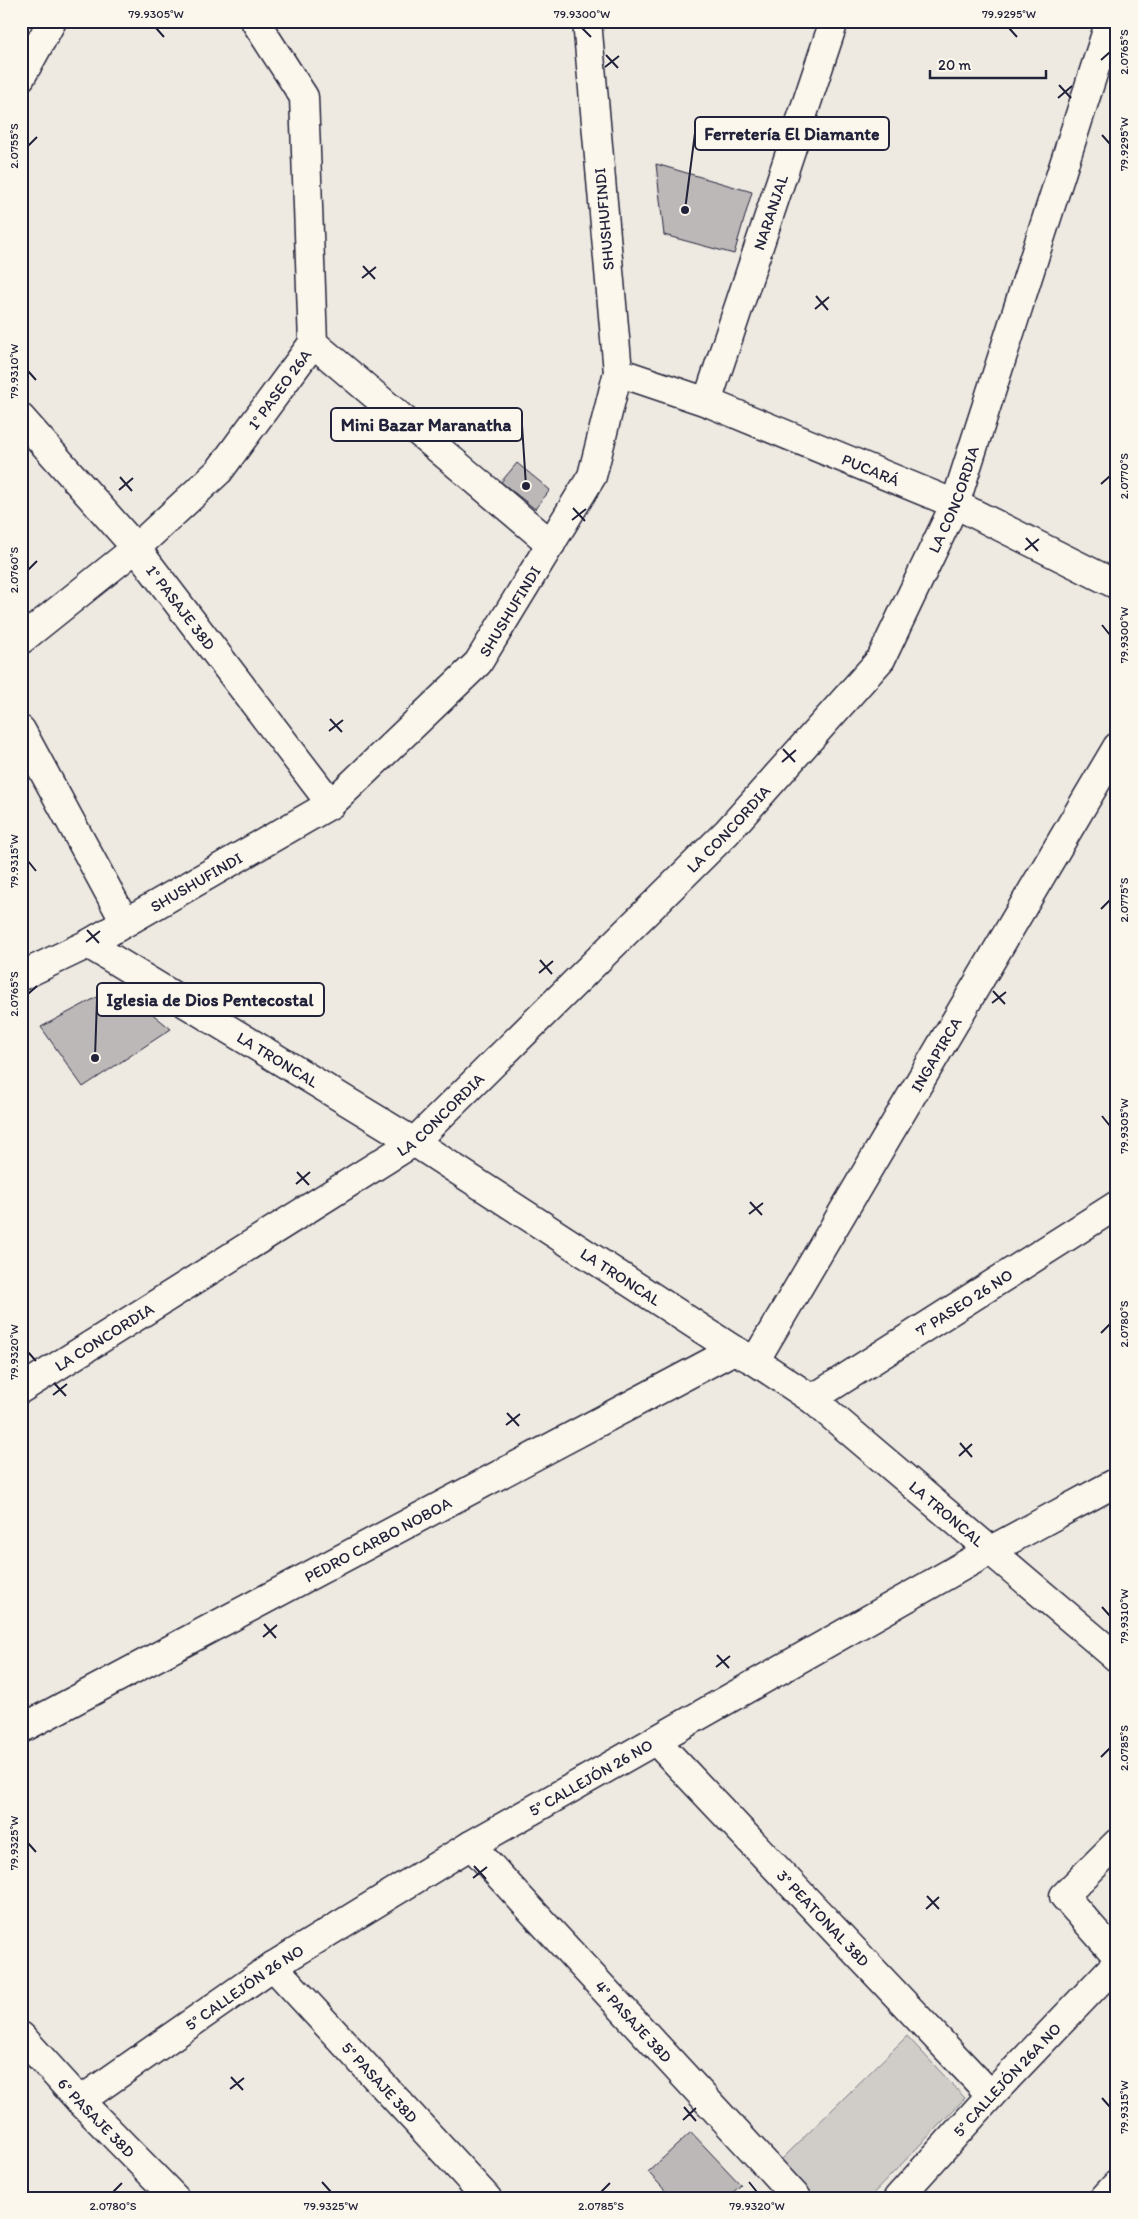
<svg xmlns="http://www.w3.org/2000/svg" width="1138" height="2219" viewBox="0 0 1138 2219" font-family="Itim,sans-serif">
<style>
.green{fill:#d0cdc9;stroke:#797882}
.building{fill:#bcb8b8;stroke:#22223b}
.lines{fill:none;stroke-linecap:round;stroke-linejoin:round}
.minor-casing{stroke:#22223b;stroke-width:31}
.tertiary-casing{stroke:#22223b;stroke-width:31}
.trunk-casing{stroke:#22223b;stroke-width:31}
.minor{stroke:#fbf7ec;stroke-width:28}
.tertiary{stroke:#fbf7ec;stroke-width:28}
.trunk{stroke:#fbf7ec;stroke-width:28}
.ticks{fill:none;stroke:#22223b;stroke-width:2}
.labels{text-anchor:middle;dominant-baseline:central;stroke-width:4;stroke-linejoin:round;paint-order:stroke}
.street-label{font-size:16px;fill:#22223b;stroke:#fbf7ec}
.leader{fill:none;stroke:#22223b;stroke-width:2}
.callout-dot{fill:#22223b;stroke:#fbf7ec;stroke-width:2}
.callout{fill:#fbf7ec;stroke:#22223b;stroke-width:2}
.callout-label{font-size:18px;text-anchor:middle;font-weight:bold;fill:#22223b}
.neatline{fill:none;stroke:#22223b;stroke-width:2}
.ticks-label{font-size:12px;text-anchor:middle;fill:#22223b}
</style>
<rect width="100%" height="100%" fill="#eeeae2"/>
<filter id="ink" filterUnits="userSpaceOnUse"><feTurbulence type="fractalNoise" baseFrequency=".02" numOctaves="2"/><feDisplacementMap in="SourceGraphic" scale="10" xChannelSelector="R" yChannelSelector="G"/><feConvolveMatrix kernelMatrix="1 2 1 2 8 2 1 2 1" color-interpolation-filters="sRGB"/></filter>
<g filter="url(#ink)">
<polygon class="green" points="907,2036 965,2098 869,2198 813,2198 781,2160"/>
<g class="building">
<polygon points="656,164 752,192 734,254 664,235"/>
<polygon points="517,463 550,490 535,509 501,482"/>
<polygon points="118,986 171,1029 83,1087 41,1027"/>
<polygon points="691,2132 741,2185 727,2198 672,2198 648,2172"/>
</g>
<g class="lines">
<g class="minor-casing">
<g id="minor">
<polyline points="21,77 52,21"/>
<polyline points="313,343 551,544"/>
<path id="s1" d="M618,372L707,402L955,504L1117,585"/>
<path id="s2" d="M707,402L834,21"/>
<path id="s3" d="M21,418L136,548L331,804"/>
<path id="s4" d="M21,640L136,548L219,471L313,343L304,97L255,21"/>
<polyline points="21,730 125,922"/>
<path id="s5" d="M88,944L414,1142L734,1350L755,1361L812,1399L1117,1658"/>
<path id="s6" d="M755,1361L1117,747"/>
<path id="s7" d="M21,1389L414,1142L727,832L881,659L955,504L1110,21"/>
<path id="s8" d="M812,1399L1117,1205"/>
<path id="s9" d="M21,1729L734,1350"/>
<path id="s10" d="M655,1740L991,2095"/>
<polyline points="1117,1843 1064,1896 1117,1956"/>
<path id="s11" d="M471,1845L797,2198"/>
<path id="s12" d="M273,1966L487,2198"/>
<path id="s13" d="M21,2036L80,2101L175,2198"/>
<path id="s14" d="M80,2101L273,1966L471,1845L991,1550L1117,1482"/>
<path id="s15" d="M898,2198L991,2095L1117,1963"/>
</g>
</g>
<g class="tertiary-casing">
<g id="tertiary">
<path id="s16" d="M21,976L88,944L331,804L478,663L592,476L618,372L587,21"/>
</g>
</g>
<g class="trunk-casing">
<polyline id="trunk" points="1104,2198 1117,2184"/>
</g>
<use href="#minor" class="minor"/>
<use href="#tertiary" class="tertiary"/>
<use href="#trunk" class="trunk"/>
</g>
</g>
<path class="ticks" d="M156,28L164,37M582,28L591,37M1009,28L1017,37M606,55L618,68M1101,60L1110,52M605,67L619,56M1059,85L1071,98M1058,98L1072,86M1102,135L1110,144M28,146L37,137M363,266L375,279M362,278L376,267M816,296L828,310M815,309L829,297M28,371L36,380M120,477L132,491M1101,484L1110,476M119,490L133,478M573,508L585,521M572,520L586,509M1026,538L1038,551M1025,550L1039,539M28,570L37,561M1102,625L1110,635M330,719L342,732M329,731L343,720M783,749L795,762M782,762L796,750M28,861L36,871M1101,909L1110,900M87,930L99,943M86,942L100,931M540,960L552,974M539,973L553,961M993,991L1005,1004M28,994L37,986M992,1003L1006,992M1102,1116L1110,1126M297,1172L309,1185M296,1184L310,1172M750,1202L762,1215M749,1214L763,1203M1101,1333L1110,1324M28,1352L36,1361M54,1383L66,1396M53,1395L67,1384M507,1413L519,1426M506,1425L520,1414M960,1443L972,1457M959,1456L972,1444M1102,1607L1110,1616M264,1624L276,1638M263,1637L277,1625M717,1655L729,1668M716,1667L730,1656M1101,1757L1110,1748M28,1843L36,1852M474,1866L486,1879M473,1878L487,1867M927,1896L939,1909M926,1909L939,1897M231,2077L243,2090M230,2089L244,2078M1102,2098L1110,2107M684,2107L696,2121M683,2120L696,2108M322,2182L331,2192M749,2182L757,2192M113,2192L122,2183M601,2192L610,2183"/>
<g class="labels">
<g class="street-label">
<text stroke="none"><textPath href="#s2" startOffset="200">NARANJAL</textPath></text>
<text transform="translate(604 219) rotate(-95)">SHUSHUFINDI</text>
<text stroke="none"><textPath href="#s4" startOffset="362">1° PASEO 26A</textPath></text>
<text stroke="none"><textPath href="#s1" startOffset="271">PUCARÁ</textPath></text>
<text stroke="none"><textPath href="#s7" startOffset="1312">LA CONCORDIA</textPath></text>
<text stroke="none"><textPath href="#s3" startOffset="248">1° PASAJE 38D</textPath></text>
<text stroke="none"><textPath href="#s16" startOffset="619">SHUSHUFINDI</textPath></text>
<text stroke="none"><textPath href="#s7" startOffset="908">LA CONCORDIA</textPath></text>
<text stroke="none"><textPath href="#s16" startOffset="199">SHUSHUFINDI</textPath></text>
<text stroke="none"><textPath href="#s6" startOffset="356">INGAPIRCA</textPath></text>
<text stroke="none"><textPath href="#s5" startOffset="222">LA TRONCAL</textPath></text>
<text stroke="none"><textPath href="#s7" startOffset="502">LA CONCORDIA</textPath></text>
<text stroke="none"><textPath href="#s5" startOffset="628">LA TRONCAL</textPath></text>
<text stroke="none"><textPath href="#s8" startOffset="180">7° PASEO 26 NO</textPath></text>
<text stroke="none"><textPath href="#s7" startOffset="98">LA CONCORDIA</textPath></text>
<text stroke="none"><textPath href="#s5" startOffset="1032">LA TRONCAL</textPath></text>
<text stroke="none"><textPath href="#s9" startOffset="404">PEDRO CARBO NOBOA</textPath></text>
<text stroke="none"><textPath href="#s14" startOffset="605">5° CALLEJÓN 26 NO</textPath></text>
<text stroke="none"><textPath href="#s10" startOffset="245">3° PEATONAL 38D</textPath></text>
<text stroke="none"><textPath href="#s14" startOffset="200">5° CALLEJÓN 26 NO</textPath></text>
<text stroke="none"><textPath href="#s11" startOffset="240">4° PASAJE 38D</textPath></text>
<text stroke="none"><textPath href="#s15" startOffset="161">5° CALLEJÓN 26A NO</textPath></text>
<text stroke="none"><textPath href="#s12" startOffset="158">5° PASAJE 38D</textPath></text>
<text stroke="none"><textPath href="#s13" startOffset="111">6° PASAJE 38D</textPath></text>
</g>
</g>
<path class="leader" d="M685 210L695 133M526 486L522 425M95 1058L97 999"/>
<g class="callout-dot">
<circle cx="685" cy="210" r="5"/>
<circle cx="526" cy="486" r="5"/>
<circle cx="95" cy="1058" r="5"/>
</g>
<g class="callout">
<rect x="695" y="117" width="194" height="33" rx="5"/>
<rect x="331" y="408" width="191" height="33" rx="5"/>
<rect x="97" y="983" width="227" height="33" rx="5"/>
</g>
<g class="callout-label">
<text x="792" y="140">Ferretería El Diamante</text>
<text x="426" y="431">Mini Bazar Maranatha</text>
<text x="210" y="1006">Iglesia de Dios Pentecostal</text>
</g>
<rect width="1138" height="2219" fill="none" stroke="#fbf7ec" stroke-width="55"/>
<path d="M930 70v8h116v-8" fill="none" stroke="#22223b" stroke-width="2.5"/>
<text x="938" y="70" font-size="15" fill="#22223b" stroke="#fbf7ec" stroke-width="4" paint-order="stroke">20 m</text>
<rect x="28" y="28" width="1082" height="2164" class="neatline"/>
<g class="ticks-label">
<text x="156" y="18">79.9305°W</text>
<text x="582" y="18">79.9300°W</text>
<text x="1009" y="18">79.9295°W</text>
<text transform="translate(1124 52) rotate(-90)" y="4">2.0765°S</text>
<text transform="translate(1124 144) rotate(-90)" y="4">79.9295°W</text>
<text transform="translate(14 146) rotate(-90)" y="4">2.0755°S</text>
<text transform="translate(14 371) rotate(-90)" y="4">79.9310°W</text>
<text transform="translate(1124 476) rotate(-90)" y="4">2.0770°S</text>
<text transform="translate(14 570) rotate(-90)" y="4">2.0760°S</text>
<text transform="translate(1124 635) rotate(-90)" y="4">79.9300°W</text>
<text transform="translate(14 861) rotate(-90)" y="4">79.9315°W</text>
<text transform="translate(1124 900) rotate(-90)" y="4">2.0775°S</text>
<text transform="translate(14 994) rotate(-90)" y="4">2.0765°S</text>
<text transform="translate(1124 1126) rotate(-90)" y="4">79.9305°W</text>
<text transform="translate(1124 1324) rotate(-90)" y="4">2.0780°S</text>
<text transform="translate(14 1352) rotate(-90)" y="4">79.9320°W</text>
<text transform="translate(1124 1616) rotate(-90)" y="4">79.9310°W</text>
<text transform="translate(1124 1748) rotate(-90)" y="4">2.0785°S</text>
<text transform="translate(14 1843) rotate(-90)" y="4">79.9325°W</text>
<text transform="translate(1124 2107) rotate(-90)" y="4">79.9315°W</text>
<text x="113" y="2210">2.0780°S</text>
<text x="331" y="2210">79.9325°W</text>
<text x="601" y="2210">2.0785°S</text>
<text x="757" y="2210">79.9320°W</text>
</g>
</svg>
